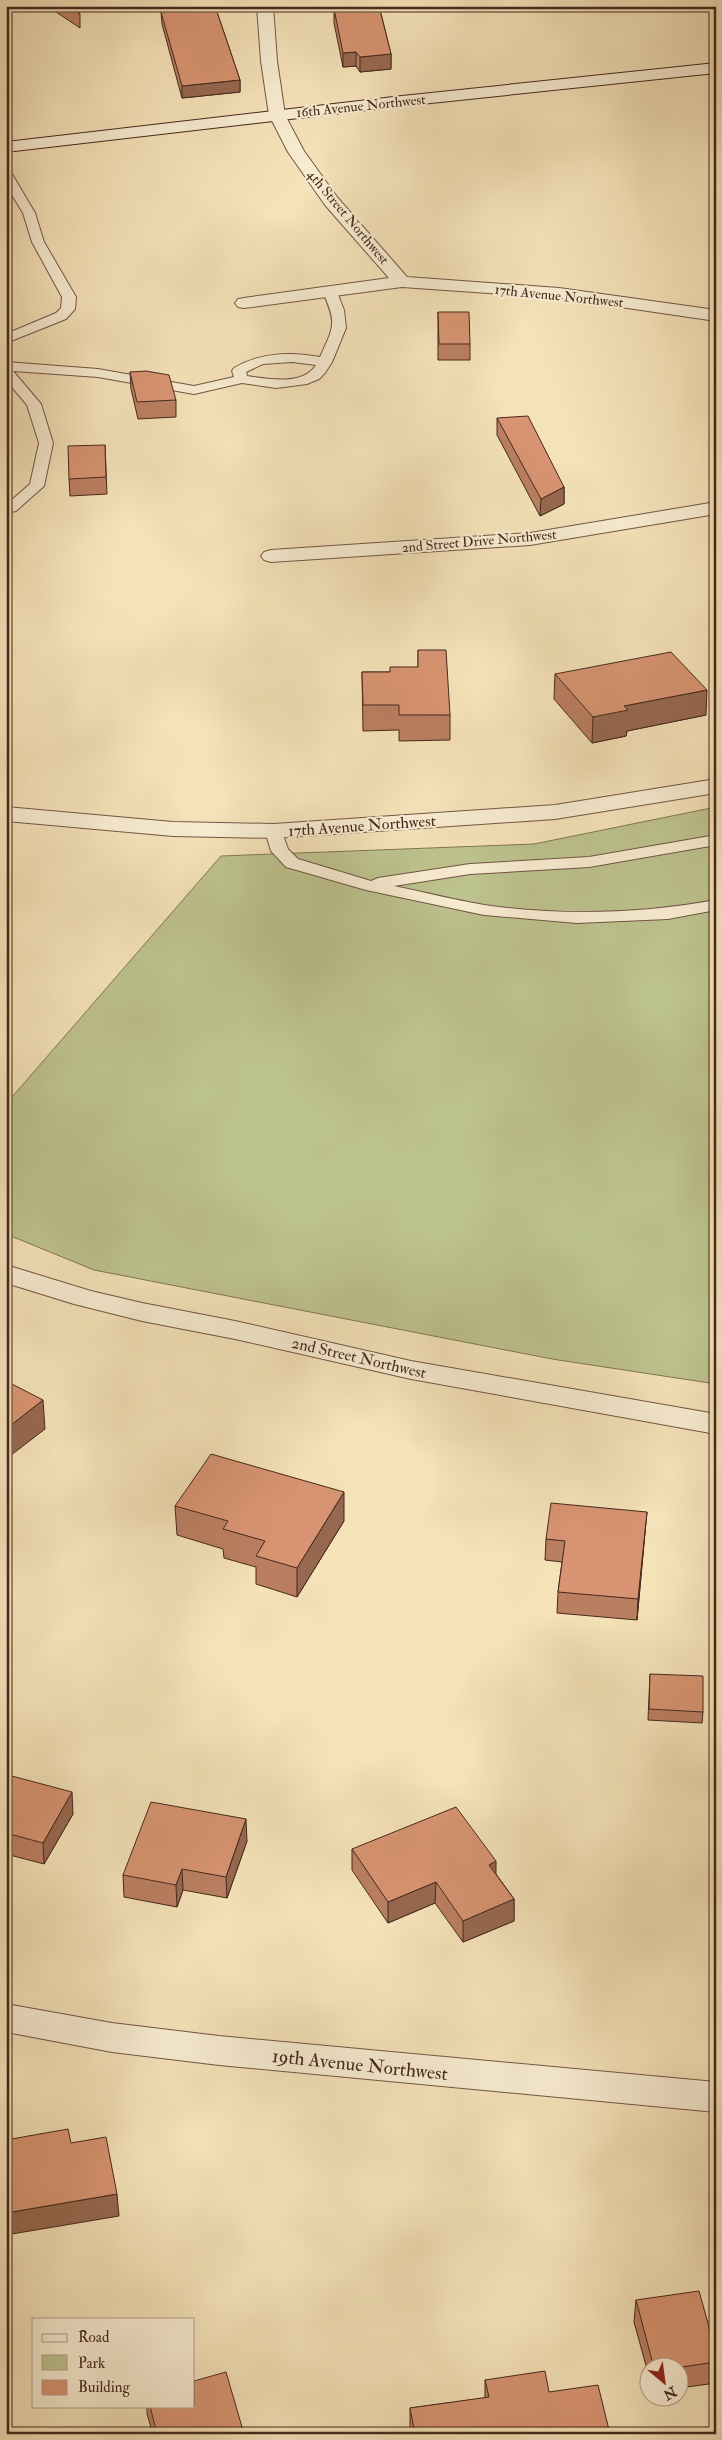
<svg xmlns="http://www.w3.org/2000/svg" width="722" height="2440" viewBox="0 0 722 2440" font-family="'IM FELL Double Pica',serif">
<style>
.green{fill:#bdc38e;stroke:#817656}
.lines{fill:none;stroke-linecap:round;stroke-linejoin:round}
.lane-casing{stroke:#715644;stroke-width:2}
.street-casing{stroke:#715644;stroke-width:2}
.secondary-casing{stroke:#45281d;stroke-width:2}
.lane{fill:#f8ecd2;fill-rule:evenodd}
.street{fill:#f8ecd2;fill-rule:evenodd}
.secondary{fill:#f8ecd2;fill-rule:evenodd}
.wall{fill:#ba7f62;stroke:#45281d}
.shaded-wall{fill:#976850;stroke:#45281d}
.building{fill:#d89472;stroke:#45281d}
.labels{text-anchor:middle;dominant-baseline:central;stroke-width:4;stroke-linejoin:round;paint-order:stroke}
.far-street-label{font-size:14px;fill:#45281d;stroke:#f8ecd2}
.street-label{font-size:16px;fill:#45281d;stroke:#f8ecd2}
.near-street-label{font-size:19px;fill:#45281d;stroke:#f8ecd2}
</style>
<rect width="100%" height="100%" fill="#f5e2b9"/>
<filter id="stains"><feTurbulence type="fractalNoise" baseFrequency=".004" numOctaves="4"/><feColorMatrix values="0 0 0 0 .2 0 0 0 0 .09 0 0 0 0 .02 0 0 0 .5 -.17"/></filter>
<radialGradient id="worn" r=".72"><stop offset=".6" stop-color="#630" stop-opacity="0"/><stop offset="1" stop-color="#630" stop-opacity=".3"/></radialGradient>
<polygon class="green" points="716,807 716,1384 552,1359 94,1270 6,1234 6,1104 221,856 534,844"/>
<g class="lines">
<g class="lane-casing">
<g id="lane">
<polygon points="6,170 12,174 35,213 44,242 76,297 75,309 66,319 6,343 6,334 56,313 61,308 62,297 32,242 23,213 6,185"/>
<path d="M330,288L337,292L344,310L346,328L332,362L325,373L319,379L307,384L276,388L242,383L194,394L98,377L13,371L41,404L53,443L44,486L16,511L6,513V505L30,484L39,443L27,405L6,380V362L98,369L194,386L234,377L232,371L234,368C261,352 290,352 320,357C334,326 337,324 323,292ZM292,362L316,365C303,386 268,379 247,376L246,372L263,364Z"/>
<path d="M274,826L280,827L288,849L298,859L371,881L378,878L470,864L589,857L716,835V845L589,867L470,874L394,886C424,892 454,900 484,905C561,916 640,914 716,900V910L668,919L577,923L484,915L366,890L286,867L271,851L265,831L268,827Z"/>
</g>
</g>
<g class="street-casing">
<g id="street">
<polygon points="257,6 273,6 277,61 285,115 304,151 337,197 407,277 559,288 716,310 716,321 559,298 402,287 244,308 238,307 235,303 238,299 244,298 389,278 325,205 288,152 269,115 261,61"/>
<polygon points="716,502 716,514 530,545 271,562 264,560 261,556 264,552 271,550 530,533"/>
<polygon points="716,779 716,793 555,819 274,838 173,836 6,821 6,807 173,822 274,824 555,805"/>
<polygon points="6,1265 91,1291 142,1303 235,1321 411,1361 716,1414 716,1434 411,1379 235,1339 142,1321 74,1304 6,1283"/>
<polygon points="6,2004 112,2023 219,2036 716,2082 716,2112 219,2065 112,2052 6,2032"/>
</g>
</g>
<g class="secondary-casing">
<polygon id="secondary" points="716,63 716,73 402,106 6,152 6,142 402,96"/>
</g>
<use href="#lane" class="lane"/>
<use href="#street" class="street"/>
<use href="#secondary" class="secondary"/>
</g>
<g class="wall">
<polygon points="47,6 75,6 80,14 80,28"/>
<polygon points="162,6 215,6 240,80 240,92 182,98 162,24 161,12 163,12"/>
<polygon points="335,6 379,6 391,54 391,69 360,72 356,66 343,67 334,23 334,9 336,9"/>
<polygon points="438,312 470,344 470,360 438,360"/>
<polygon points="130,372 176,400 176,417 138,419 131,389"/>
<polygon points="497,418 564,487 564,504 540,516 497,435"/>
<polygon points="105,445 107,494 70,496 69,479"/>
<polygon points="418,650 450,715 450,740 399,741 399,730 363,731 362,672 390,672 418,667"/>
<polygon points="555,674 706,715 627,731 626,736 592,743 554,699"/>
<polygon points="175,1506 344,1521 297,1597 256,1584 256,1567 224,1558 223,1549 177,1535"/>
<polygon points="645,1532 637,1620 557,1613 558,1592 562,1562 545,1560 546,1539"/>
<polygon points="650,1674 703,1712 702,1723 648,1720"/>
<polygon points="6,1778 73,1814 44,1864 6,1854"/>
<polygon points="247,1841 227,1898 183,1890 177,1907 124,1897 123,1875"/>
<polygon points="352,1849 496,1874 514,1899 514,1921 463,1942 435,1903 388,1923 352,1870"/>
<polygon points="636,2300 716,2352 716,2383 680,2388 680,2368 650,2368 650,2380 634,2322"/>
<polygon points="485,2380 549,2392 610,2434 410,2434 410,2408 485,2398"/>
<polygon points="147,2406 194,2406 244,2434 153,2434 147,2414"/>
</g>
<g class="shaded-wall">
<polygon points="356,52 356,66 343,67 343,53"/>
<polygon points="391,54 391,69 360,72 360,57"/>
<polygon points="240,80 240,92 182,98 182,86"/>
<polygon points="564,487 564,504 540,516 541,499"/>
<polygon points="707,690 706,715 627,731 626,736 592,743 593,717 624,706"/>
<polygon points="43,1400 45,1429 6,1459 6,1429"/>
<polygon points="344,1492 344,1521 297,1597 297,1568"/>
<polygon points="647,1512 645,1532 637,1620 638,1599"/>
<polygon points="72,1792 73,1814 44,1864 43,1843"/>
<polygon points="246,1819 247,1841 227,1898 226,1877"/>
<polygon points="496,1861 496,1883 489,1865"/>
<polygon points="182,1869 183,1890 177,1907 176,1885"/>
<polygon points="436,1882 435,1903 388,1923 388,1902"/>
<polygon points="514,1899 514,1921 463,1942 463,1921"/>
<polygon points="117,2194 119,2216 6,2235 6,2213"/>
</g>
<g class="building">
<polygon points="68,6 75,6 80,14"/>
<polygon points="164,6 215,6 240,80 182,86 161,12 165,12"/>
<polygon points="337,6 379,6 391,54 360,57 356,52 343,53 334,9 338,9"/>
<polygon points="438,312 469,312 470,344 439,344"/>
<polygon points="146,371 169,375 176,400 137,402 130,372"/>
<polygon points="528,416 564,487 541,499 497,418"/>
<polygon points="105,445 106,477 69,479 68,446"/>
<polygon points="418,650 446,650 450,715 399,715 399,705 363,705 362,672 390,672 390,667 418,667"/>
<polygon points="671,652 707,690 624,706 628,710 593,717 555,674"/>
<polygon points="6,1381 43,1400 6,1429"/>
<polygon points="211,1454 344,1492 297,1568 256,1556 265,1541 223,1529 228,1521 175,1506"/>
<polygon points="551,1503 647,1512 638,1599 558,1592 565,1541 546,1539"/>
<polygon points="650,1674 703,1676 703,1712 649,1709"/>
<polygon points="8,1775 72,1792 43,1843 6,1833 6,1778"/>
<polygon points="151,1802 246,1819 226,1877 182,1869 176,1885 123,1875"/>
<polygon points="456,1807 496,1861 489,1865 514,1899 463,1921 436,1882 388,1902 352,1849"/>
<polygon points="68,2129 71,2143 106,2137 117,2194 6,2213 6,2140"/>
<polygon points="699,2291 716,2352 716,2362 675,2368 654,2368 636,2300"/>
<polygon points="545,2371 549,2392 598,2385 610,2434 415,2434 410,2408 489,2397 485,2380"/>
<polygon points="226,2372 244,2434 157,2434 150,2406 194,2406 194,2381"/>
</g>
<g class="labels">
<g class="far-street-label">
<text transform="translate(361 106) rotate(-6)">16th Avenue Northwest</text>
<text transform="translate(348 217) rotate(50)">4th Street Northwest</text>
<text transform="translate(559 296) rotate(6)">17th Avenue Northwest</text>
<text transform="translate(479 541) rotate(-5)">2nd Street Drive Northwest</text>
</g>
<g class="street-label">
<text transform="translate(362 826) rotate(-4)">17th Avenue Northwest</text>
<text transform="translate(359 1358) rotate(13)">2nd Street Northwest</text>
</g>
<g class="near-street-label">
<text transform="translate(360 2065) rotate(6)">19th Avenue Northwest</text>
</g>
</g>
<rect width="722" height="2440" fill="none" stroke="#f5e2b9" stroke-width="25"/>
<rect x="8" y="8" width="707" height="2425" fill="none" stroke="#45281d" stroke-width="2.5"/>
<rect x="12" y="12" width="697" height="2415" fill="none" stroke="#45281d"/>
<rect x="32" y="2318" width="162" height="90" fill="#f8ecd2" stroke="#b09e8a"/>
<rect x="42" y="2334" width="25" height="8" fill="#f8ecd2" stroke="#b09e8a"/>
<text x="78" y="2342" font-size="15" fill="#45281d">Road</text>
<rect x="42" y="2355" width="25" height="15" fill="#bdc38e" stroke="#b09e8a"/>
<text x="78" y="2368" font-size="15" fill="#45281d">Park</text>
<rect x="42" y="2380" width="25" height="15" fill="#d89472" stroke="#b09e8a"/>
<text x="78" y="2392" font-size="15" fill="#45281d">Building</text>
<g transform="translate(664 2382) rotate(151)"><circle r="24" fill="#f8ecd2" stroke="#b09e8a"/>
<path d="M0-4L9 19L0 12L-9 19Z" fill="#8f2418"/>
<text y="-8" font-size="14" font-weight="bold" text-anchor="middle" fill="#45281d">N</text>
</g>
<rect width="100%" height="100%" filter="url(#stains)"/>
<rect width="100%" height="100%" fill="url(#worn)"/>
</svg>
